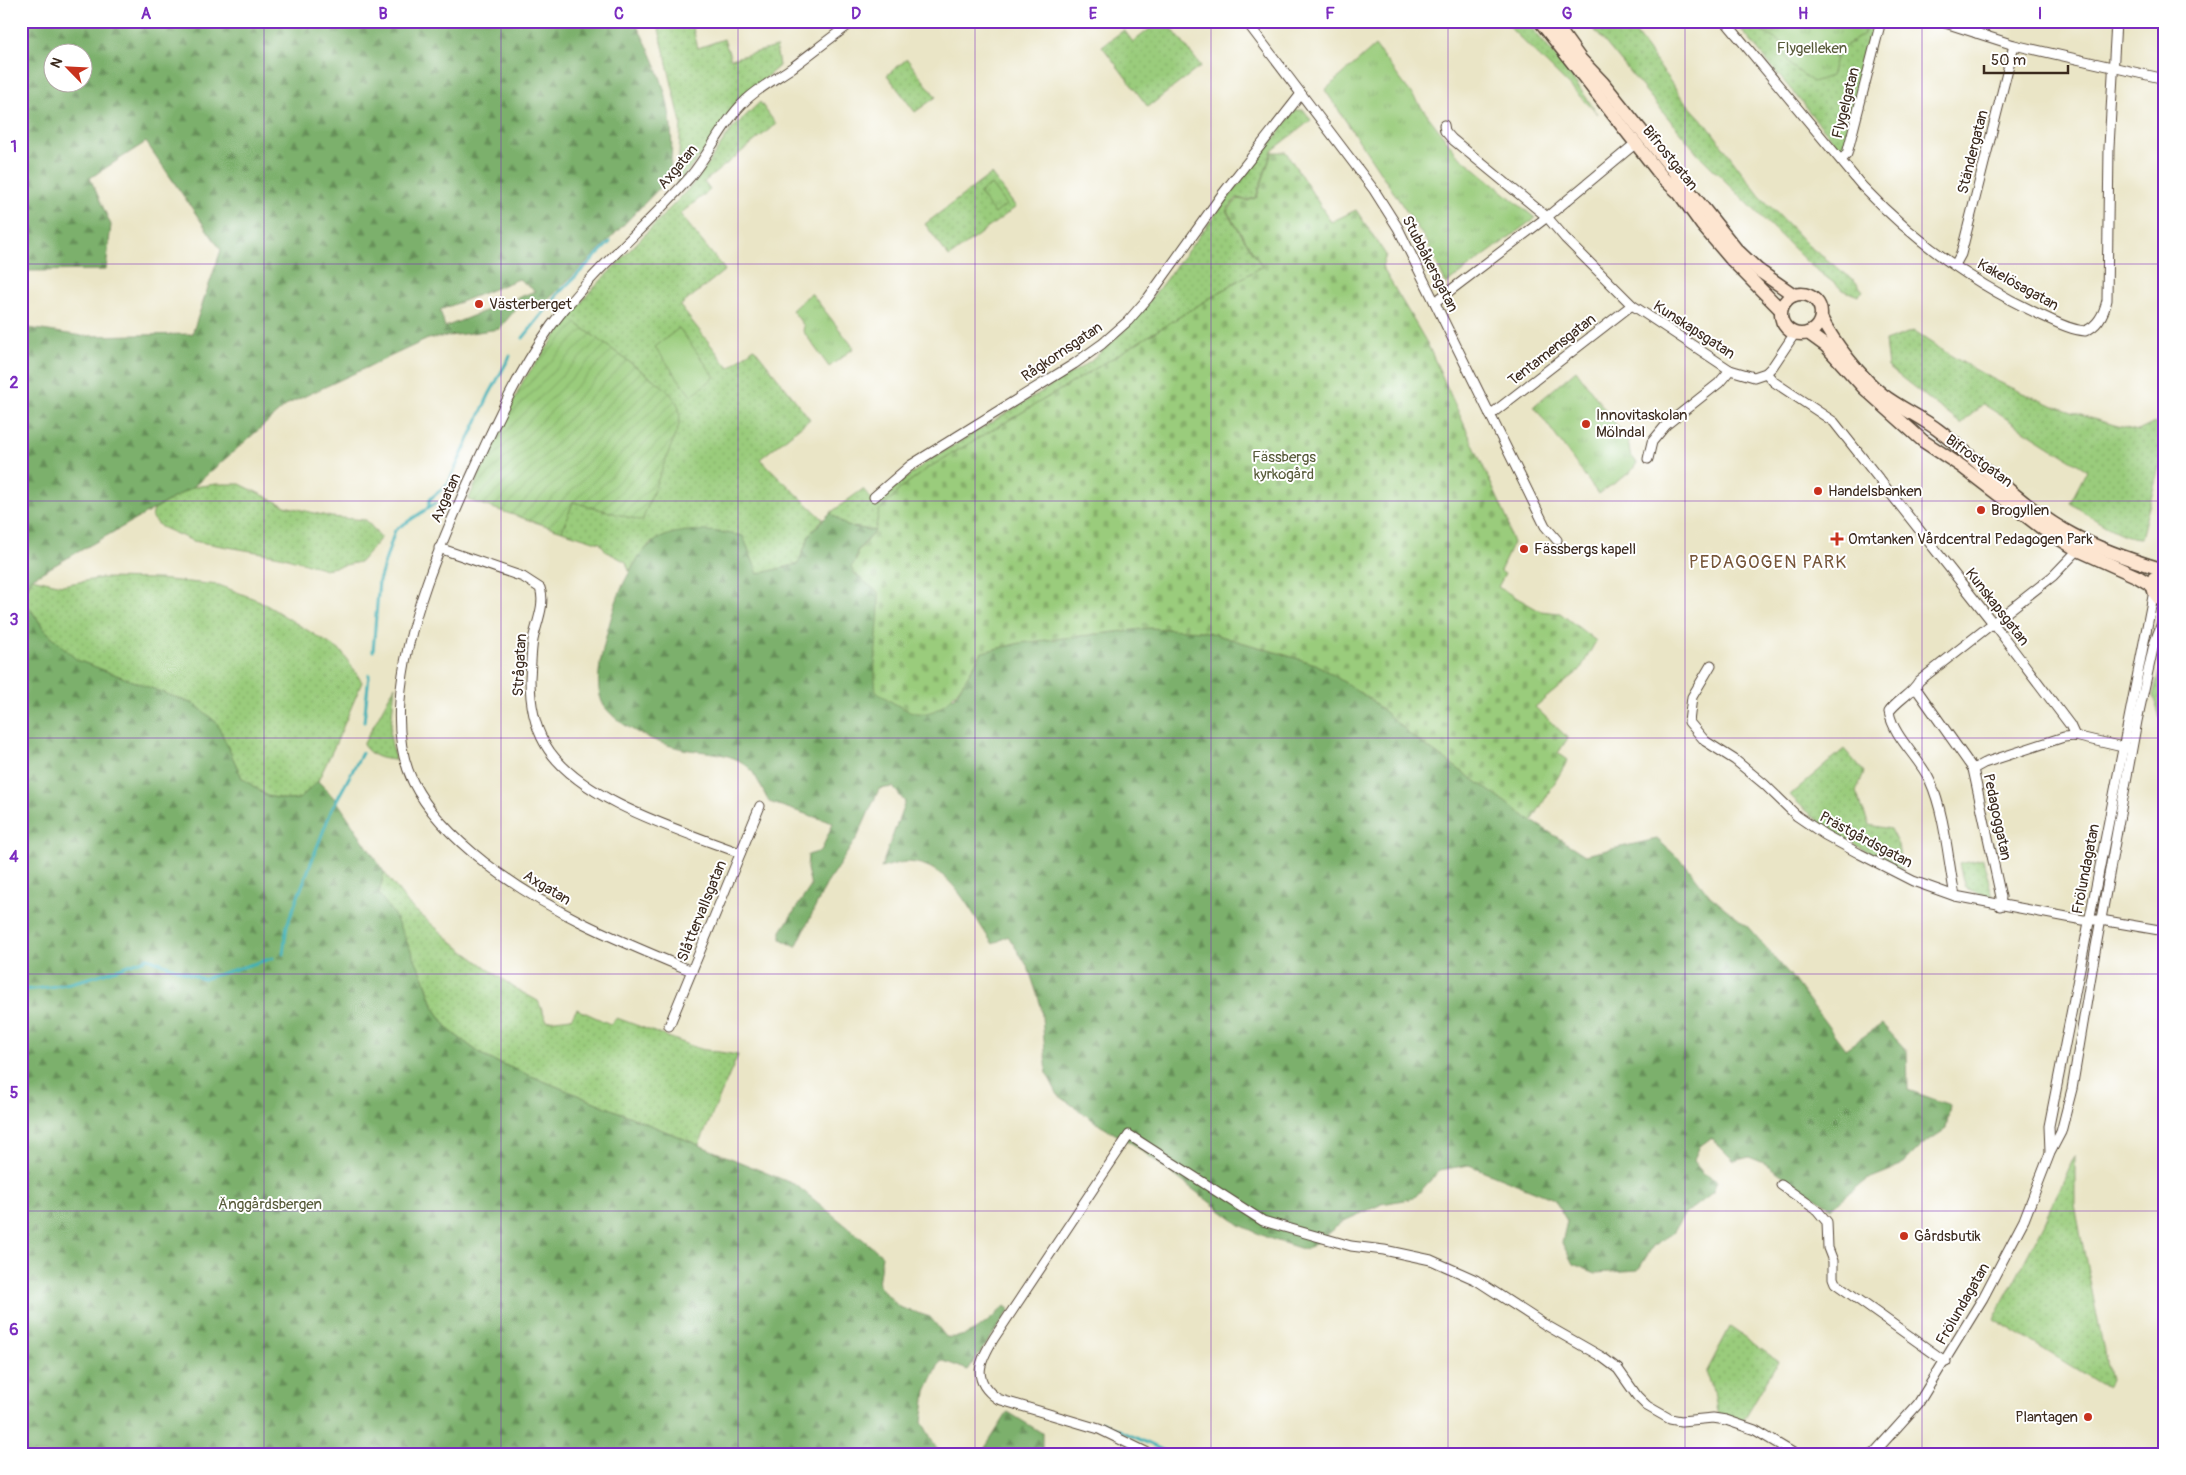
<svg xmlns="http://www.w3.org/2000/svg" width="2186" height="1475" viewBox="0 0 2186 1475" font-family="Pangolin,sans-serif">
<style>
.grass{fill:url(#grass-dots);stroke:#6a7b4d}
.forest{fill:url(#forest-firs);stroke:#5b6d45;fill-rule:evenodd}
.cemetery{fill:url(#cemetery-stones);stroke:#6a7b4d}
.park{fill:url(#park-tufts);stroke:#6a7b4d}
.garden{fill:url(#garden-furrows);stroke:#6a7b4d}
.pitch{fill:#9acc7c;stroke:#6a7b4d}
.lines{fill:none;stroke-linecap:round;stroke-linejoin:round}
.stream{stroke:#40b1b7;stroke-width:3}
.minor-casing{stroke:#554637;stroke-width:11}
.secondary-casing{stroke:#554637;stroke-width:15}
.minor{stroke:#fff;stroke-width:9}
.secondary{stroke:#fde5d0;stroke-width:12}
.grid{fill:none;stroke:#7b2cbf;stroke-width:1;stroke-opacity:0.55}
.poi-dot{fill:#c8321e;stroke:#fff;stroke-width:2}
.labels{text-anchor:middle;dominant-baseline:central;stroke-width:4;stroke-linejoin:round;paint-order:stroke}
.park-label{font-size:15px;fill:#585b3a;stroke:#fff}
.street-label{font-size:15px;fill:#3b2a1e;stroke:#fff}
.poi-label{font-size:15px;fill:#3b2a1e;stroke:#fff;text-anchor:start}
.quarter-label{font-size:18px;letter-spacing:1px;fill:#765538;stroke:#fff}
.neatline{fill:none;stroke:#7b2cbf;stroke-width:2}
.grid-label{font-size:16px;text-anchor:middle;font-weight:bold;fill:#7b2cbf}
</style>
<defs>
<pattern id="grass-dots" width="8" height="8" patternUnits="userSpaceOnUse" patternTransform="scale(1.25)"><rect width="8" height="8" fill="#9acc7c"/><path d="M2 2h.1M6 6h.1" fill="none" stroke="#86af6b" stroke-width="1.8" stroke-linecap="round"/></pattern>
<pattern id="forest-firs" width="22" height="20" patternUnits="userSpaceOnUse" patternTransform="scale(1.25)"><rect width="22" height="20" fill="#7bb06c"/><path d="M5 1l3.5 6h-7zM16 11l3.5 6h-7z" fill="#668f58"/></pattern>
<pattern id="cemetery-stones" width="16" height="16" patternUnits="userSpaceOnUse" patternTransform="scale(1.25)"><rect width="16" height="16" fill="#9acc7c"/><path d="M2 7V4a2 2 0 0 1 4 0v3zM10 15v-3a2 2 0 0 1 4 0v3z" fill="#86af6b"/></pattern>
<pattern id="park-tufts" width="24" height="20" patternUnits="userSpaceOnUse" patternTransform="scale(1.25)"><rect width="24" height="20" fill="#9acc7c"/><path d="M3 7l-1-3M5 7V3M7 7l1-3M15 17l-1-3M17 17v-4M19 17l1-3" fill="none" stroke="#86af6b"/></pattern>
<pattern id="garden-furrows" width="10" height="10" patternUnits="userSpaceOnUse" patternTransform="scale(1.25)"><rect width="10" height="10" fill="#9acc7c"/><path d="M-1 1l2-2M0 10L10 0M9 11l2-2" fill="none" stroke="#86af6b"/></pattern>
</defs>
<rect width="100%" height="100%" fill="#fff"/>
<filter id="ink" filterUnits="userSpaceOnUse"><feTurbulence type="fractalNoise" baseFrequency=".02" numOctaves="2"/><feDisplacementMap in="SourceGraphic" scale="10" xChannelSelector="R" yChannelSelector="G"/><feConvolveMatrix kernelMatrix="1 2 1 2 8 2 1 2 1" color-interpolation-filters="sRGB"/></filter>
<filter id="wash" filterUnits="userSpaceOnUse"><feTurbulence type="fractalNoise" baseFrequency=".0096" numOctaves="4" result="noise"/><feDisplacementMap in="SourceGraphic" scale="20" xChannelSelector="R" yChannelSelector="G"/><feGaussianBlur stdDeviation="1.12" result="paint"/><feColorMatrix in="noise" values="0 0 0 0 0 0 0 0 0 0 0 0 0 0 0 0 0 1.4 0 .05"/><feComposite in="paint" operator="in"/></filter>
<g filter="url(#wash)">
<rect width="100%" height="100%" fill="#eae5c6"/>
<g class="grass">
<polygon points="657,21 691,21 698,48 724,39 731,59 776,47 779,66 732,107 713,141 677,184 681,123"/>
<polygon points="1160,21 1166,21 1201,66 1148,107 1102,46 1124,30 1133,42"/>
<polygon points="1503,21 1526,21 1565,68 1598,114"/>
<polygon points="1587,21 1627,21 1682,98 1707,125 1759,195 1810,247 1855,281 1863,291 1858,296 1843,290 1809,264 1700,156"/>
<polygon points="1734,21 1877,21 1845,148 1840,149"/>
<polygon points="907,59 936,97 915,112 887,75"/>
<polygon points="760,102 776,124 704,182 710,190 680,214 725,270 680,306 729,368 754,348 810,419 760,459 823,519 810,534 798,564 758,574 651,542 629,571 626,562 607,552 600,543 562,531 573,502 643,520 665,388 569,318 589,293 697,180 731,130"/>
<polygon points="1296,110 1304,110 1311,120 1272,151 1256,197 1248,200 1237,198 1226,211 1262,266 1077,380 928,468 901,488 879,511 875,531 847,526 830,513 863,489 874,502 881,499 925,463 1090,362 1133,322"/>
<polygon points="991,174 1016,207 949,257 925,224"/>
<path d="M1913,331C1932,343 1950,356 1969,366C2021,396 2079,417 2138,431L2165,418V444L2141,538C2118,538 2089,515 2070,503L2087,470L1983,404L1961,424L1888,367L1885,341Z"/>
<polygon points="216,484 240,484 285,506 331,517 366,520 381,538 360,562 326,569 280,556 193,541 161,527 152,517 154,509 193,487"/>
<polygon points="32,578 62,585 102,578 158,579 219,585 260,601 341,651 362,682 337,741 318,781 299,799 288,800 267,796 242,778 217,724 196,705 77,661 45,630 26,603 25,592"/>
<polygon points="2165,644 2165,707 2162,718 2160,717 2153,696 2159,672 2162,670 2163,660 2160,658"/>
<path d="M395,686L390,735L395,760C381,759 372,757 363,745Z"/>
<path d="M1844,749L1864,772L1856,792L1869,825L1890,829L1898,845L1902,870C1860,847 1823,830 1790,795Z"/>
<polygon points="1983,859 1993,898 1965,888 1959,864"/>
<polygon points="384,872 409,905 461,949 516,989 538,1001 547,1021 571,1018 577,1009 610,1024 617,1018 700,1049 738,1055 699,1145 485,1057 450,1031 434,1008 424,978 379,894"/>
<polygon points="2075,1155 2075,1206 2110,1381 2107,1388 1994,1319 2044,1224"/>
<path d="M1730,1327L1778,1361L1743,1421L1718,1414C1713,1400 1714,1385 1706,1373Z"/>
</g>
<g class="forest">
<path d="M21,21H637L636,24C664,75 678,120 669,178L602,247L549,299L538,307L528,302L521,303L499,329L428,339L288,404L193,487L32,578L25,592L26,603L45,630L77,660L196,705L217,723L242,778L267,796L288,800L299,799L318,781L337,801L384,872L379,894L394,915L424,978L434,1008L450,1031L485,1057L796,1185L882,1255L878,1285L899,1307L930,1317L946,1337C969,1340 989,1321 1005,1306L1010,1310L968,1370L941,1360L926,1392L922,1422L940,1454H21V327L83,336L192,334L221,250L146,142L90,178L111,225L106,270L30,271L21,274ZM52,52H82V82H52ZM519,279L535,291L445,327L440,310Z"/>
<path d="M830,513L847,526L875,531L857,551L854,573L879,593V630L954,698L982,652L1020,643L1150,628L1204,631L1316,664L1369,698L1412,736L1532,821L1585,855L1657,839L1685,864L1710,896L1747,926L1790,975L1845,1049L1882,1024L1907,1051L1908,1090L1950,1105L1946,1129L1922,1145L1901,1166L1866,1180L1831,1208L1764,1163L1749,1157L1734,1161L1711,1138L1700,1146L1693,1161L1703,1173L1717,1181L1713,1192L1684,1215L1672,1234L1653,1246L1638,1270L1596,1273L1573,1264L1562,1243L1567,1221L1554,1199L1469,1165L1440,1170L1414,1198L1382,1204L1344,1221L1306,1250L1268,1238L1240,1225L1133,1144L1101,1126L1058,1095L1047,1074L1041,1006L1028,967L1008,936L993,944C970,913 952,863 907,862C899,862 889,866 881,868L905,802L893,787L879,789L858,836L826,885L796,947L781,939V931L811,886L807,869L808,855L821,851L833,823L769,802C763,792 758,778 750,769C732,749 698,754 675,747C653,742 612,723 602,702C595,686 600,661 604,645C613,609 620,582 643,552C666,523 711,530 743,536L758,574L798,564L810,534Z"/>
<polygon points="1008,1412 1042,1433 1042,1454 981,1454"/>
</g>
<path class="cemetery" d="M1272,152H1286L1331,222L1356,210L1386,255L1382,267L1427,343L1508,521L1509,532L1513,543L1500,571L1505,574L1498,587L1540,611L1560,613L1596,641L1580,670L1535,707L1568,738L1558,753L1568,760L1532,821L1412,736L1369,698L1316,664L1204,631L1150,628L1020,643L982,652C967,675 946,724 910,711C898,707 887,698 876,692C872,660 880,626 879,593L854,573L851,567L857,559V552L875,531L879,511L901,488L928,468L1077,380L1262,266L1227,211L1238,199L1248,201L1257,197Z"/>
<g class="park">
<polygon points="1751,21 1868,21 1864,34 1838,51 1831,76 1813,82 1790,65 1783,52 1784,44 1759,30"/>
<polygon points="1375,46 1457,154 1535,218 1446,284 1427,242 1325,90"/>
<polygon points="991,185 1006,205 995,214 979,193"/>
<polygon points="811,293 854,348 829,367 803,331 804,326 792,310"/>
<polygon points="1576,370 1628,441 1630,454 1637,463 1630,473 1598,494 1534,406"/>
</g>
<path class="garden" d="M569,318L665,388C677,401 682,406 679,425L642,521L573,502L562,531L468,500L523,381Z"/>
<g class="pitch">
<polygon points="1761,21 1778,21 1773,34 1759,29"/>
<polygon points="679,328 715,377 691,396 655,347"/>
</g>
<g class="lines">
<g class="stream">
<polyline points="556,296 610,242"/>
<polyline points="523,338 556,297"/>
<polyline points="428,508 430,499 448,484 489,395 510,356"/>
<polyline points="373,651 379,581 395,530 436,503"/>
<polyline points="364,722 369,675"/>
<polyline points="283,954 287,925 331,811 362,753"/>
<path d="M21,990C66,988 106,973 148,958L203,979L273,958"/>
<polyline points="1102,1422 1171,1454"/>
</g>
</g>
</g>
<g filter="url(#ink)">
<g class="lines">
<g class="minor-casing">
<g id="minor">
<polyline points="1246,21 1374,190 1398,228 1545,526 1557,540"/>
<path d="M1725,21L1862,186C1914,241 1977,286 2045,317C2058,323 2071,330 2085,331C2098,326 2104,314 2107,300L2109,147L2116,21"/>
<polyline points="1939,21 2014,45 2165,79"/>
<polyline points="1976,33 1978,21"/>
<polyline points="1444,125 1445,131 1452,139 1547,217 1565,238 1632,305 1730,370 1754,377 1766,373 1773,366 1795,333"/>
<polyline points="1841,160 1847,154 1881,21"/>
<polyline points="1955,265 1961,254 2014,45"/>
<polyline points="1435,302 1547,217 1636,143"/>
<polyline points="1766,373 1774,382 1834,422 1993,623 2070,725 2075,736"/>
<polyline points="1490,415 1632,305"/>
<polyline points="1648,459 1652,442 1666,425 1719,383 1730,370"/>
<polyline points="874,497 911,465 1074,364 1102,344 1128,321 1148,298 1221,196 1301,94"/>
<path d="M439,548L523,577L540,588C546,604 536,624 533,640C531,652 531,665 530,678C530,699 534,725 545,744C577,800 682,831 740,853"/>
<polyline points="1711,665 1692,697 1689,722 1705,741 1735,760 1764,784 1797,816 1825,835 1860,854 1913,881 1955,896 2083,920 2101,920 2165,931"/>
<polyline points="1915,687 1973,769 2001,897 2000,906"/>
<polyline points="1973,769 1984,763 2064,737 2075,736 2127,748"/>
<path d="M1955,896C1948,860 1945,814 1930,781C1919,757 1894,738 1889,712C1897,700 1912,694 1919,681L2053,576L2078,550"/>
<path d="M692,971C617,940 548,912 484,862C456,840 429,814 413,782C401,757 398,728 400,701C405,625 442,540 473,472C496,421 519,371 551,326C591,272 645,228 690,177C710,153 723,122 746,100C760,87 777,78 793,67C813,52 833,36 854,21"/>
<polyline points="669,1026 760,806"/>
<polyline points="2050,1151 2049,1126 2154,591"/>
<polyline points="1781,1185 1817,1210 1827,1222 1828,1248 1833,1261 1833,1278 1835,1283 1946,1362"/>
<path d="M1150,1454L1099,1429L998,1399C970,1380 980,1361 994,1338L1129,1135L1263,1221L1351,1246L1384,1250L1431,1260L1476,1280L1544,1324L1602,1357L1618,1369L1637,1396L1647,1406L1670,1419L1681,1421L1713,1418L1726,1420L1755,1430L1795,1454"/>
<polyline points="1873,1454 1918,1404 1983,1298 2024,1220 2050,1153 2061,1132 2072,1089 2095,952 2137,721 2154,644 2165,615"/>
</g>
</g>
<g class="secondary-casing">
<g id="secondary">
<polyline points="1540,21 1663,178 1679,193 1702,225 1732,260 1781,310"/>
<polyline points="1553,21 1581,60 1603,83 1736,249 1758,270 1794,295"/>
<circle cx="1801" cy="314" r="20"/>
<path d="M1821,318C1834,343 1861,378 1883,395C1900,408 1921,417 1938,430C1983,464 2022,508 2073,535C2101,550 2131,560 2161,569"/>
<polyline points="1808,333 1826,346 1864,388 1923,441 1961,466 2043,529 2078,550 2138,577 2153,586"/>
<path d="M2154,578C2151,589 2155,597 2165,603"/>
</g>
</g>
<use href="#minor" class="minor"/>
<use href="#secondary" class="secondary"/>
</g>
</g>
<path class="grid" d="M264,21V1454M501,21V1454M738,21V1454M975,21V1454M1211,21V1454M1448,21V1454M1685,21V1454M1922,21V1454M21,264H2165M21,501H2165M21,738H2165M21,974H2165M21,1211H2165"/>
<g class="poi-dot">
<circle cx="479" cy="304" r="5"/>
<circle cx="1586" cy="424" r="5"/>
<circle cx="1818" cy="491" r="5"/>
<circle cx="1981" cy="510" r="5"/>
<path d="M1834.5 531.5h5v5h5v5h-5v5h-5v-5h-5v-5h5z"/>
<circle cx="1524" cy="549" r="5"/>
<circle cx="1904" cy="1236" r="5"/>
<circle cx="2088" cy="1417" r="5"/>
</g>
<g class="labels">
<g class="park-label">
<text x="1812" y="48">Flygelleken</text>
<text x="1284" y="457">Fässbergs<tspan x="1284" dy="17">kyrkogård</tspan></text>
<text x="270" y="1204">Änggårdsbergen</text>
</g>
<g class="street-label">
<text transform="translate(1846 103) rotate(-76)">Flygelgatan</text>
<text transform="translate(1973 152) rotate(-76)">Ständergatan</text>
<text transform="translate(1670 158) rotate(51)">Bifrostgatan</text>
<text transform="translate(678 167) rotate(-50)">Axgatan</text>
<text transform="translate(1430 264) rotate(63)">Stubbåkersgatan</text>
<text transform="translate(2018 285) rotate(29)">Kakelösagatan</text>
<text transform="translate(1694 330) rotate(33)">Kunskapsgatan</text>
<text transform="translate(1552 350) rotate(-38)">Tentamensgatan</text>
<text transform="translate(1062 352) rotate(-34)">Rågkornsgatan</text>
<text transform="translate(1979 461) rotate(36)">Bifrostgatan</text>
<text transform="translate(446 498) rotate(-66)">Axgatan</text>
<text transform="translate(1997 607) rotate(52)">Kunskapsgatan</text>
<text transform="translate(520 665) rotate(-87)">Strågatan</text>
<text transform="translate(1997 817) rotate(78)">Pedagoggatan</text>
<text transform="translate(1866 840) rotate(28)">Prästgårdsgatan</text>
<text transform="translate(2086 869) rotate(-79)">Frölundagatan</text>
<text transform="translate(547 888) rotate(31)">Axgatan</text>
<text transform="translate(702 911) rotate(-68)">Slåttervallsgatan</text>
<text transform="translate(1963 1304) rotate(-60)">Frölundagatan</text>
</g>
<g class="poi-label">
<text x="489" y="304">Västerberget</text>
<text x="1596" y="415">Innovitaskolan<tspan x="1596" dy="17">Mölndal</tspan></text>
<text x="1828" y="491">Handelsbanken</text>
<text x="1991" y="510">Brogyllen</text>
<text x="1848" y="539">Omtanken Vårdcentral Pedagogen Park</text>
<text x="1534" y="549">Fässbergs kapell</text>
<text x="1914" y="1236">Gårdsbutik</text>
<text x="2078" y="1417" text-anchor="end">Plantagen</text>
</g>
<g class="quarter-label">
<text x="1768" y="562">PEDAGOGEN PARK</text>
</g>
</g>
<rect width="2186" height="1475" fill="none" stroke="#fff" stroke-width="55"/>
<g transform="translate(68 68) rotate(294)"><circle r="24" fill="#ffffff" stroke="#b1aaa5"/>
<path d="M0-4L9 19L0 12L-9 19Z" fill="#c8321e"/>
<text y="-8" font-size="14" font-weight="bold" text-anchor="middle" fill="#3b2a1e">N</text>
</g>
<path d="M1984 65v8h84v-8" fill="none" stroke="#3b2a1e" stroke-width="2.5"/>
<text x="1991" y="65" font-size="15" fill="#3b2a1e" stroke="#ffffff" stroke-width="4" paint-order="stroke">50 m</text>
<rect x="28" y="28" width="2130" height="1420" class="neatline"/>
<g class="grid-label">
<text x="146" y="19">A</text>
<text x="383" y="19">B</text>
<text x="619" y="19">C</text>
<text x="856" y="19">D</text>
<text x="1093" y="19">E</text>
<text x="1330" y="19">F</text>
<text x="1567" y="19">G</text>
<text x="1803" y="19">H</text>
<text x="2040" y="19">I</text>
<text x="14" y="152">1</text>
<text x="14" y="388">2</text>
<text x="14" y="625">3</text>
<text x="14" y="862">4</text>
<text x="14" y="1098">5</text>
<text x="14" y="1335">6</text>
</g>
</svg>
